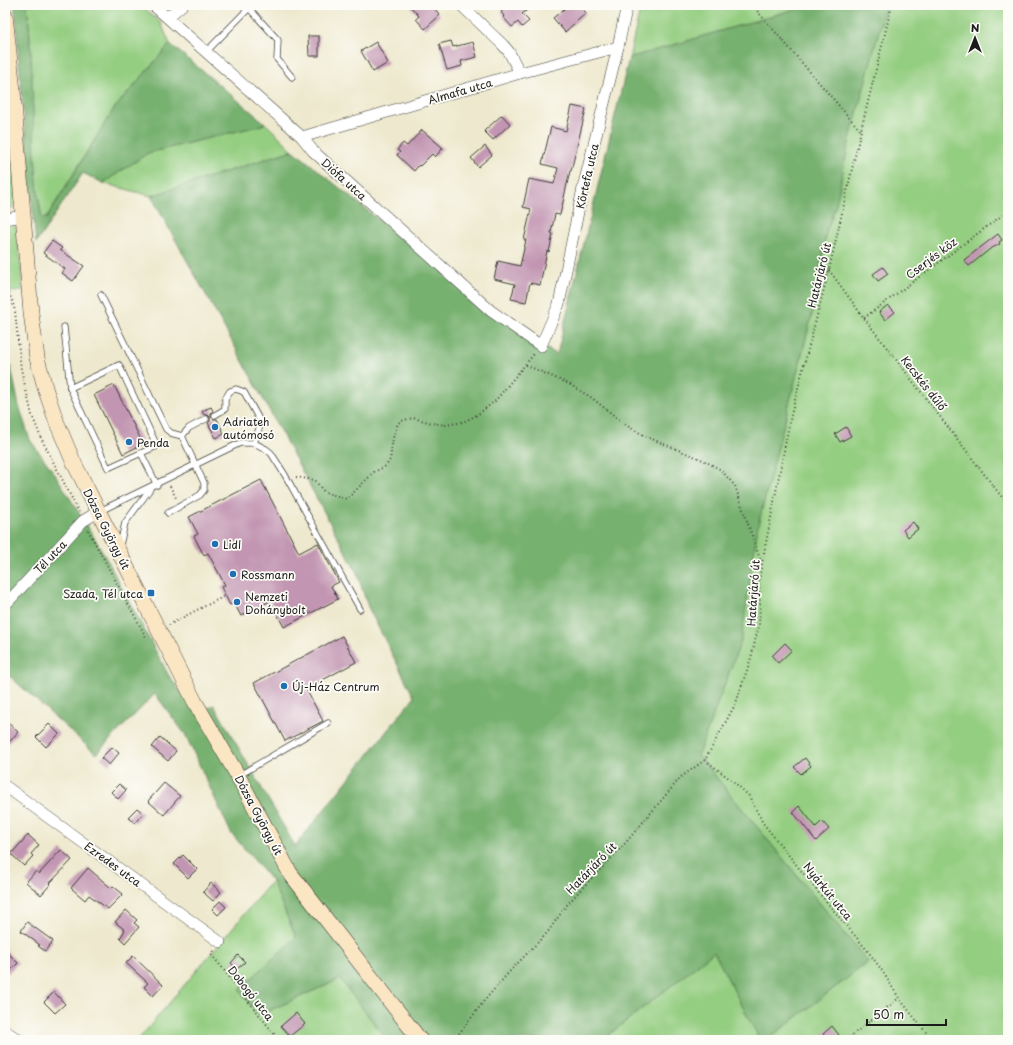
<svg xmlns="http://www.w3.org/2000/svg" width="1013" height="1045" viewBox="0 0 1013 1045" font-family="'Playpen Sans',sans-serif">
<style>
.green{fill:#94ce81;stroke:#58754e}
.forest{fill:#77b16f;stroke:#4a6646}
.building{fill:#c296b2}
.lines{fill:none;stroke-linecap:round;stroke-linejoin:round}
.service-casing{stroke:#3c3b37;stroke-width:7}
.minor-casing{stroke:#3c3b37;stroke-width:12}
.secondary-casing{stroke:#3c3b37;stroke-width:16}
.path{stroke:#3c3b37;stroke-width:2;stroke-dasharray:1 3;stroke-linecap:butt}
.service{stroke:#fff;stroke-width:5.5}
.minor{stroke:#fff;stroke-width:11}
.secondary{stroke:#fbe6c4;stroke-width:15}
.poi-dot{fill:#1f6fb2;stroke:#fdfcf7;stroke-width:1.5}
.labels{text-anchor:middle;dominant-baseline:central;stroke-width:3.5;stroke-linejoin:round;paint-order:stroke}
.street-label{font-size:11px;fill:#1c1c1c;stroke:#fdfcf7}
.poi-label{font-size:11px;fill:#1c1c1c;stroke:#fdfcf7;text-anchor:start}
</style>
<rect width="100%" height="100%" fill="#fdfcf7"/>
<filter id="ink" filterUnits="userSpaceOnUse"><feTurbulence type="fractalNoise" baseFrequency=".025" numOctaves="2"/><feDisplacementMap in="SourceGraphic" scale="8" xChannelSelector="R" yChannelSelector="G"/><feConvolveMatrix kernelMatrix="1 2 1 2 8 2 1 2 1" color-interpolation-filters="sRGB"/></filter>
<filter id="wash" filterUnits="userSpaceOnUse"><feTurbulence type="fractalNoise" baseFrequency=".012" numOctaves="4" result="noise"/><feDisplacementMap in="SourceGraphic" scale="16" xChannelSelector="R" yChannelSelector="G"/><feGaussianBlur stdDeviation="0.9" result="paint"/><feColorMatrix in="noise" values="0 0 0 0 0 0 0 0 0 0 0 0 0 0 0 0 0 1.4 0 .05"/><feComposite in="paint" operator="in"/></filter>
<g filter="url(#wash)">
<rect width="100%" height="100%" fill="#eee9ce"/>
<g class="green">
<path d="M27,5H140L161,23L170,44L113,110L46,218L42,219C29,148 35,76 27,5Z"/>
<polygon points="665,5 809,5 629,58 639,14"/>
<polygon points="886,5 1008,5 1008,1040 767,1040 868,962 698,755 741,641 758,525 817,295 826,232 836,205 848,146"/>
<polygon points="5,97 7,100 16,199 12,208 5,212"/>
<polygon points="265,123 293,150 151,196 103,183 148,153 262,125"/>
<path d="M5,222C12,223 15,225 18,232L23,291L9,292L5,290Z"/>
<polygon points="272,881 296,938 239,990 259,1015 340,979 387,1040 138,1040"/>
<polygon points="714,952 760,1040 602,1040"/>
</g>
<g class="forest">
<path d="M14,5H27C33,55 32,105 35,155C37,176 37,198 42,218H47L113,110L170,44L265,123L262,125L148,153L103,183L83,173L36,243L19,65L16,19Z"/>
<polygon points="809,5 886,5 848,146 836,205 826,232 817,295 758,525 741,641 698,755 868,962 767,1040 760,1040 714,952 602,1040 387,1040 340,979 259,1015 239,990 296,937 272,881 231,833 185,734 155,694 96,754 5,672 5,290 9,292 7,329 8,353 19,406 30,440 55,474 100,547 169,676 197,714 214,705 295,846 414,697 368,607 357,573 234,345 151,196 293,150 491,311 541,346 557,354 629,58"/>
</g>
<g id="blocks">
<g class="building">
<polygon points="409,5 431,5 440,15 425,29 416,19 419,16"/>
<polygon points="510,5 533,5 522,14 529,21 522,27 518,22 512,27 503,17 504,16 501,12"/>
<polygon points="569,5 579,5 586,13 565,32 553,18"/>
<polygon points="308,36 319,36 319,56 309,56"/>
<polygon points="451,41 453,47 473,42 477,57 461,61 462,66 447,70 439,44"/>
<polygon points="376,42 388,63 373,72 361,51"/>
<polygon points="572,106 586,109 571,171 570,171 560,215 555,214 551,233 553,234 549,252 547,251 540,285 530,283 526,302 511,299 515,284 494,279 498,261 520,266 526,240 524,240 531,209 523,207 529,179 554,184 558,168 542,164 548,139 551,127 566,131"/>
<polygon points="502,115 510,124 493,140 484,131"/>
<polygon points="422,130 443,148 435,157 432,154 420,166 419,165 414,171 397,155 400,152 397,150 403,143 407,146"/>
<polygon points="485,146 492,155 478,167 471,158"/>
<polygon points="998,234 1002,240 999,242 1000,244 990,249 969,266 964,260"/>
<polygon points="52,241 62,248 60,250 84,266 73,281 62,273 65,269 43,253"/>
<polygon points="883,267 888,274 878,281 873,274"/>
<polygon points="888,305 895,312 885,320 879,312"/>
<polygon points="114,385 143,444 123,454 94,395"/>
<polygon points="211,407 213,411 211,413 211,417 213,419 217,419 224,434 216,438 208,423 210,421 210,417 208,415 204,415 202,411"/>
<polygon points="846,427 851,436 840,442 835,434"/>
<polygon points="261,480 299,553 318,543 339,582 331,586 338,599 284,627 270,601 241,616 234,603 230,605 221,587 225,585 208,553 204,555 199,546 194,536 198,534 189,517"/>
<polygon points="913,522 918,529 908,537 903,530"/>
<polygon points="342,636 356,662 306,689 323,721 285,741 254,683"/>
<polygon points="785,643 792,650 778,663 772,656"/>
<polygon points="5,720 18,732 5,747"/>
<polygon points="49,724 59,734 46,747 36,737"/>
<polygon points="160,737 176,751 168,761 152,747"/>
<polygon points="112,747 119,753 109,765 101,758"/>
<polygon points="805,758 811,766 801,774 794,767"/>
<polygon points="164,783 180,796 164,815 148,801"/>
<polygon points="119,784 126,790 118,799 111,792"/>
<polygon points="799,806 816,827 822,821 829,829 816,841 793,812"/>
<polygon points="137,808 143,813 135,823 128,817"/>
<polygon points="28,835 39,845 31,854 33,856 24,866 11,854"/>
<polygon points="61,850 72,860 49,884 50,885 41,895 26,882 36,871 39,874"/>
<polygon points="183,855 197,869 188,878 174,864"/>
<polygon points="88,868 111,888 113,886 123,894 108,909 89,895 85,900 71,888"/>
<polygon points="211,883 221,892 213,901 203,892"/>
<polygon points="220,901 226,907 218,915 212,909"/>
<polygon points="126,910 137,920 134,923 139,927 125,943 120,938 125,930 115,922"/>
<polygon points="27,922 53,941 45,951 38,946 40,945 21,931"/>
<polygon points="5,950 18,963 5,976"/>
<polygon points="238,955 245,962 237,969 231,963"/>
<polygon points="133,956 163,985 153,996 144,987 148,983 126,963"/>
<polygon points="54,992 65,1004 55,1013 44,1002"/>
<polygon points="296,1013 305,1024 290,1036 281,1026"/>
<polygon points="832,1026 839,1035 834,1040 828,1040 823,1034"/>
</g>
</g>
</g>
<g filter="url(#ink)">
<use href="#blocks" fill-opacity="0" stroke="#3c3b37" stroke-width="1"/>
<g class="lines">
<g class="service-casing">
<g id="service">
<polyline points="246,5 278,40 277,59 292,77"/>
<polyline points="206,52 252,5"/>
<polyline points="101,295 166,429 171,433 182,436"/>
<polyline points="64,327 70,388"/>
<polyline points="215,415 225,409 225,399 230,391 236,389 244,392 261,423 254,443"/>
<polyline points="182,436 189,428 206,419"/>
<polyline points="141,453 108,468 70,388 119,365 157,446 141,453 157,485"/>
<polyline points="100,511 240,443 254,443 266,449 271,453 285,475 360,609"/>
<polyline points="168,513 200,495 204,490 204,483 182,436"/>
<polyline points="120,545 125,523 150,489"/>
<polyline points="238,776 328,723"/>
</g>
</g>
<g class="minor-casing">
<g id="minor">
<polyline points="153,5 302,137 313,151 491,311 541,346 559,304 583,188 618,47 627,5"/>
<polyline points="461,5 503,45 509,52 520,73"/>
<polyline points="168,17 182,5"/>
<polyline points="302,137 520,73 618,47"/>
<polyline points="5,219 23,216"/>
<polyline points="5,605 83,521 98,512"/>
<polyline points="5,786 220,942"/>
<polyline points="5,1031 19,1040"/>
</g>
</g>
<g class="secondary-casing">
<polyline id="secondary" points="5,15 13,91 31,313 37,358 46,391 57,423 73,461 195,702 238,776 290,873 420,1040"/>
</g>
<g class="path">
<polyline points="752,5 860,130"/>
<polyline points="829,270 864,318 1008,505"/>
<polyline points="5,286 12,300 15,311 21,369 32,415 41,438 79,512"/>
<polyline points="864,318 1008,211"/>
<polyline points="526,365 569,384 592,398 626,425 647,437 703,460 721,470 735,486 761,562"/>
<polyline points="296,477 315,480 324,492 347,499 374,472 386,466 390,460 393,438 398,423 404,420 413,418 432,423 446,425 463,422 477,415 495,401 534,354"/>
<polyline points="170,486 177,500"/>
<polyline points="88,530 146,637 147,637"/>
<polyline points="169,625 191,613 225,596"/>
<polyline points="705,760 734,782 749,796 763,823 818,892 867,950 881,969 899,998 932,1040"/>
<polyline points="214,951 212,955 279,1040"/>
<polyline points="454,1040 484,1001 511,970 547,933 566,906 582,888 622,847 681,777 705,760 736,703 751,658 759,625 760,603 759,581 762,563 791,415 829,270 861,130 892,5"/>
<polyline points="846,1040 899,998"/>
</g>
<use href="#service" class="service"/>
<use href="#minor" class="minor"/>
<use href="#secondary" class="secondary"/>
</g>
</g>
<g class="poi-dot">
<circle cx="215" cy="427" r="4"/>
<circle cx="129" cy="442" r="4"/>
<circle cx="215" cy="544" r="4"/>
<circle cx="233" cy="574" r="4"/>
<rect x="147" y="589" width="8" height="8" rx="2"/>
<circle cx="237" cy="602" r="4"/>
<circle cx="284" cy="686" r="4"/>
</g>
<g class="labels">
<g class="street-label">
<text transform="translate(460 91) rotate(-16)">Almafa utca</text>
<text transform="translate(587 176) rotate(-77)">Körtefa utca</text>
<text transform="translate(344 179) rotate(42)">Diófa utca</text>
<text transform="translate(931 258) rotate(-37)">Cserjés köz</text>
<text transform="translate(819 275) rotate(-76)">Határjáró út</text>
<text transform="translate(924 383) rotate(52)">Kecskés dűlő</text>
<text transform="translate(107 529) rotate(63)">Dózsa György út</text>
<text transform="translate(50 557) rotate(-47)">Tél utca</text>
<text transform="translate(753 593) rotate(-86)">Határjáró út</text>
<text transform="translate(259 815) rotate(62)">Dózsa György út</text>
<text transform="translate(113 864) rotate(36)">Ezredes utca</text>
<text transform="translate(591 868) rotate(-46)">Határjáró út</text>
<text transform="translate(828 891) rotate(51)">Nyárkút utca</text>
<text transform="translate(251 993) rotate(52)">Dobogó utca</text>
</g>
<g class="poi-label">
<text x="223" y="421">Adriateh<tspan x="223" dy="13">autómosó</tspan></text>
<text x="137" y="442">Penda</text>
<text x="223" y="544">Lidl</text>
<text x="241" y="574">Rossmann</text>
<text x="143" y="593" text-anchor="end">Szada, Tél utca</text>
<text x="245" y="596">Nemzeti<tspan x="245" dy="13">Dohánybolt</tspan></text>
<text x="292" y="686">Új-Ház Centrum</text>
</g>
</g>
<rect width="1013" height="1045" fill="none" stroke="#fdfcf7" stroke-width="20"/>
<g transform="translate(975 38)" stroke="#fdfcf7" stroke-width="3" paint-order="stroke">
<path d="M0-3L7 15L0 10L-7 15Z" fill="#1c1c1c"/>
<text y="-6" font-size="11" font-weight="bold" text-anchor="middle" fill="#1c1c1c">N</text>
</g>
<path d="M867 1019v6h79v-6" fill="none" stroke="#1c1c1c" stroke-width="2"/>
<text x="873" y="1019" font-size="12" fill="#1c1c1c" stroke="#fdfcf7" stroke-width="3" paint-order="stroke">50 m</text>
</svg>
